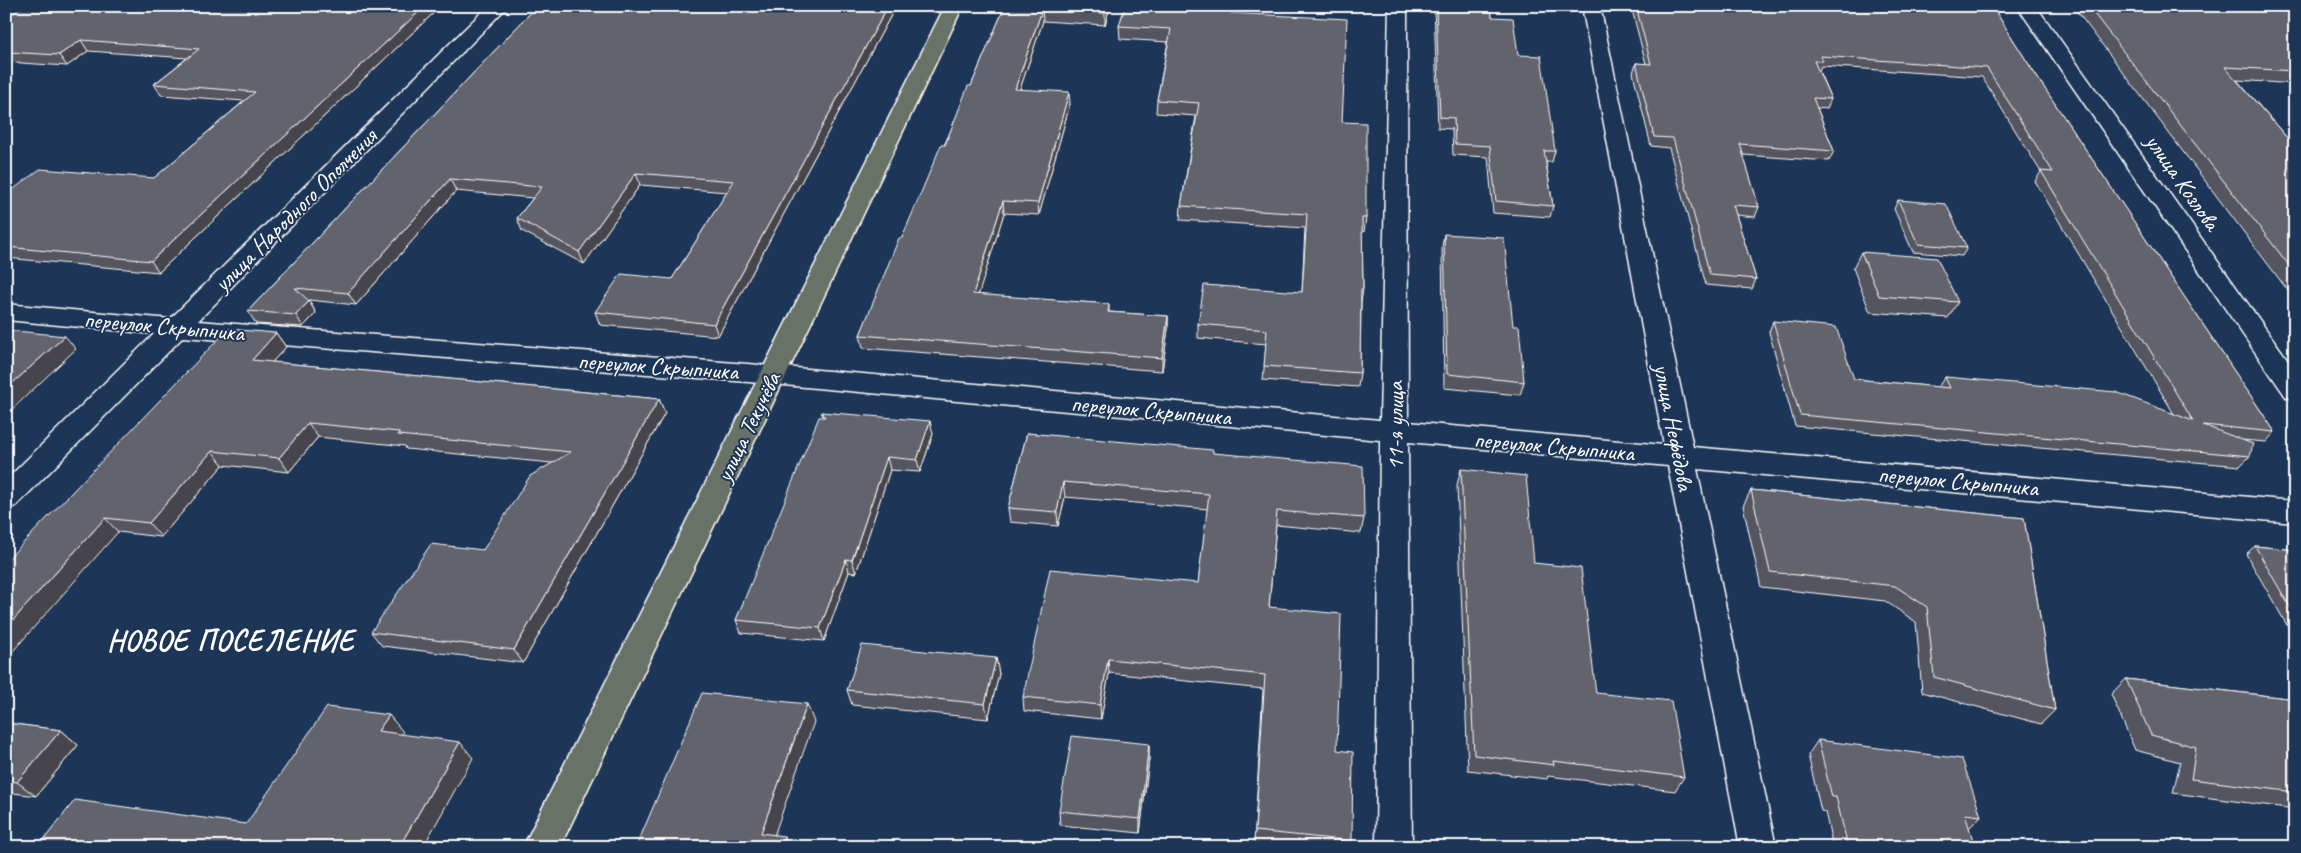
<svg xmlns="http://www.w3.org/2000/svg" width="2301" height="853" viewBox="0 0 2301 853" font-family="Caveat,sans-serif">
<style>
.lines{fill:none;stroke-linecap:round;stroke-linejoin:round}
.minor-casing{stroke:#fff;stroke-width:3}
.primary-casing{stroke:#fff;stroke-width:3}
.minor{fill:#1d3557;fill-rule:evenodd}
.primary{fill:#687266;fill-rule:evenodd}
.wall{fill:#55555e;stroke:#fff}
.shaded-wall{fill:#45454c;stroke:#fff}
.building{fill:#63636d;stroke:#fff}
.labels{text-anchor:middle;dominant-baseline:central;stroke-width:4;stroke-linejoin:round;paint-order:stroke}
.street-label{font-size:24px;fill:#fff;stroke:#1d3557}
.district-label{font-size:29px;font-weight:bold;letter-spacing:1px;fill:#fff;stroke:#1d3557}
</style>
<rect width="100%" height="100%" fill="#1d3557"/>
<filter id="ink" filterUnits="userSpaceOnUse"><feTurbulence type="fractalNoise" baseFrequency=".02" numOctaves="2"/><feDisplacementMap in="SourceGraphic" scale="10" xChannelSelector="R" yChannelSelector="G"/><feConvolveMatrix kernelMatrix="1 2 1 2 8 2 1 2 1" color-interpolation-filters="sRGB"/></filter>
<g filter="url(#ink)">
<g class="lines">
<g class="minor-casing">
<g id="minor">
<polygon points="488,6 508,6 198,321 773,366 1380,420 1389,6 1407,6 1408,422 1664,445 1582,6 1600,6 1693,447 2295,501 2295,523 1697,469 1776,847 1740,847 1668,466 1408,442 1412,847 1376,847 1380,440 773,384 183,337 16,506 6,509 6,480 154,334 6,320 6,304 170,319"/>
<polygon points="2017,6 2036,6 2295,370 2295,399 2286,397"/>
</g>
</g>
<g class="primary-casing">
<polygon id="primary" points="945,6 963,6 560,847 523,847"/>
</g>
<use href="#minor" class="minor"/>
<use href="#primary" class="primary"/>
</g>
<g class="wall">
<polygon points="441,6 159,272 6,258 6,195 154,178 244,101 161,95 154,84 187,58 88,51 67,66 6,62 6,19"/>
<polygon points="537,6 896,6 718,336 600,325 595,312 672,279 727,192 640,185 584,264 522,231 517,218 533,198 456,191 356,305 309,300 316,313 303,327 256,324 248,311"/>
<polygon points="1005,6 1110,6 1105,25 1043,21 1020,89 1070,104 1039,215 1004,213 978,295 1109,304 1109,312 1168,316 1168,329 1162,371 863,348 860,335 902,238 971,86"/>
<polygon points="1125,6 1232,6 1231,13 1342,122 1366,218 1364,232 1362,232 1363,289 1361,303 1360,373 1358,387 1263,380 1266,344 1198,338 1198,324 1302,292 1305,228 1180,220 1181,206 1196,116 1156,113 1157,100 1168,42 1120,39 1119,26"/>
<polygon points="1434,6 1491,6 1492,17 1518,55 1555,151 1552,162 1546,162 1553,206 1550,217 1493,213 1488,157 1453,155 1452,129 1438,128"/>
<polygon points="1631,6 1992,6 2033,71 2275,432 2266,442 2241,440 2250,456 2240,466 1795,426 1769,332 1773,321 1854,379 1938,387 1945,377 2174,414 2035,181 2041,172 1982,77 1821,66 1819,71 1831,99 1827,109 1817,108 1834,151 1829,161 1743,155 1759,207 1755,217 1736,215 1756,279 1752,289 1706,285 1669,148 1651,146 1633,73 1636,63 1646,64"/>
<polygon points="2073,6 2295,6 2295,84 2237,80 2295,147 2295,300"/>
<polygon points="1898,200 1967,248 1962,256 1913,252 1894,209"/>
<polygon points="1444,234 1513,326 1524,382 1520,395 1444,388 1442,247"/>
<polygon points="1861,252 1958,302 1948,318 1870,312 1853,268"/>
<polygon points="276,333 286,347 272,362 659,399 665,413 523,663 382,646 371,632 483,550 552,463 406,449 405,446 318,437 289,472 223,465 161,537 118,532 6,561"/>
<polygon points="821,412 933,434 920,472 890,470 856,573 849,572 824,641 741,633 736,620 823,417"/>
<polygon points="1027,433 1213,453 1364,518 1361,533 1276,525 1269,607 1337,750 1352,841 1350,847 1280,847 1254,844 1263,689 1109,673 1101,719 1024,711 1023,697 1198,583 1208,509 1065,497 1058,526 1010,522 1008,508"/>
<polygon points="1461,469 1534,563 1596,693 1684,777 1675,791 1548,776 1547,779 1468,770 1457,485"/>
<polygon points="1751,490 2024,518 2055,710 2041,724 1922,692 1916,622 1885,601 1761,587 1743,506"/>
<polygon points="2255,546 2295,550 2295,628 2288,627 2246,554"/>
<polygon points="996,658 999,674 988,719 852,705 847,690"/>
<polygon points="2126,679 2295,699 2295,809 2173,793 2180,762 2135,750 2111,694"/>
<polygon points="6,723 61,730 78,745 36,796 6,792"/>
<polygon points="1818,740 1981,816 1969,828 1975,847 1833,847 1825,812 1821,811 1808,755"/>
<polygon points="1149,744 1149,759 1140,833 1060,825 1059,811"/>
</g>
<g class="shaded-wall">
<polygon points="6,6 17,6 6,13"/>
<polygon points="425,6 441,6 159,272 151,261"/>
<polygon points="888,6 896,6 718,336 714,324"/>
<polygon points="1107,6 1110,6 1105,25 1105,13"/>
<polygon points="1042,10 1043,21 1016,101 1015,89"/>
<polygon points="81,40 88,51 67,66 59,55"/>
<polygon points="1069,92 1070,104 1039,215 1038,203"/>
<polygon points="636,173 640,185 584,264 579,252"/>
<polygon points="450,179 456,191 356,305 348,293"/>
<polygon points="1003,201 1004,213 975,306 973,294"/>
<polygon points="309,301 316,313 303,327 296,315"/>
<polygon points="1168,316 1168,329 1162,371 1162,358"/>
<polygon points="276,333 286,347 261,374 252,360"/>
<polygon points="65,336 76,349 6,415 6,389"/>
<polygon points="659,399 665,413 523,663 514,650"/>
<polygon points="930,421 933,434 920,472 917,460"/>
<polygon points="308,423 318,437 289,472 279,458"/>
<polygon points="212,451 223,465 161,537 149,523"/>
<polygon points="887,457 890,470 856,573 852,560"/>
<polygon points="1063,482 1065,497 1058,526 1057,512"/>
<polygon points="105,518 118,532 6,659 6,628"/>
<polygon points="846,559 849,572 824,641 820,628"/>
<polygon points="996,658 999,674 988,719 985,704"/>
<polygon points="1108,659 1109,673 1101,719 1100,705"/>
<polygon points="807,704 814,722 770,847 761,833"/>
<polygon points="389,715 403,732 392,748 378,731"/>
<polygon points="61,730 78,745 36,796 17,782"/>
<polygon points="460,742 473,758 423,847 399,847"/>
<polygon points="1149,744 1149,759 1140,833 1140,819"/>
<polygon points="784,836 789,847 783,847"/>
</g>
<g class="building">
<polygon points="24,6 425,6 151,261 6,247 6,195 40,169 154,178 255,92 154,84 199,49 81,40 59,55 6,52 6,19"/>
<polygon points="537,6 888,6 714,324 595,312 621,274 672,279 734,181 636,173 579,252 517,218 542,187 450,179 348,293 295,288 309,301 296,315 248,311"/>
<polygon points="1005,6 1107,6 1105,13 1042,10 1015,89 1069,92 1038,203 1003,201 973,294 1109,304 1108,312 1168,316 1162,358 860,335 899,238 902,238 941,145 945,145 968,86 971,86"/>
<polygon points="1125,6 1231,6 1230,13 1347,19 1342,122 1366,123 1366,218 1362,218 1363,289 1361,289 1360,373 1264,366 1267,330 1198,324 1204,285 1302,292 1307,214 1181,206 1199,103 1157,100 1171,29 1119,26"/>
<polygon points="1436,6 1491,6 1492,17 1513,18 1518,55 1541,56 1555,151 1544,151 1553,206 1496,201 1490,146 1455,144 1454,118 1440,117"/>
<polygon points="1636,6 1992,6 2033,71 2275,432 2203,425 2253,444 2250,456 1800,415 1773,321 1836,327 1854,379 1950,388 1945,377 2116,392 2193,421 2041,171 2053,172 1987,68 1821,56 1823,61 1814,61 1831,99 1813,98 1834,151 1740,144 1759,207 1733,205 1756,279 1710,275 1673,138 1654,137 1636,63 1651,64"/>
<polygon points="2088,6 2295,6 2295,71 2225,67 2295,147 2295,273"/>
<polygon points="1898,200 1946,204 1967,248 1918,244"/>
<polygon points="1444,234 1504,238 1513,326 1519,326 1524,382 1447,374"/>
<polygon points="1861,252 1937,258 1958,302 1879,296"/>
<polygon points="228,329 276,333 252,360 659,399 514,650 371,632 431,544 483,550 530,476 571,452 398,435 399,432 308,423 279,458 212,451 149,523 105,518 6,628 6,561"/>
<polygon points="6,330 65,336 6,389"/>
<polygon points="821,412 930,421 917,460 887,457 852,560 846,559 820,628 736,620 819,417 825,417"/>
<polygon points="1027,433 1213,450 1213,453 1363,466 1364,518 1277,511 1269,607 1341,614 1337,750 1353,752 1352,841 1255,831 1265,675 1108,659 1100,705 1023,697 1050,569 1198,583 1209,494 1063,482 1057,512 1008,508"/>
<polygon points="1461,469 1526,476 1534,563 1581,568 1596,693 1671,701 1684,777 1553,761 1554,765 1474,755"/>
<polygon points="1751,490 2024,518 2055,710 1934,677 1927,607 1895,586 1770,572"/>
<polygon points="2255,546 2295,550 2295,616"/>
<polygon points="862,645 996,658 985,704 847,690"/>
<polygon points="2126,679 2295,699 2295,792 2191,779 2196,747 2151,735"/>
<polygon points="702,693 807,704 761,833 784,836 783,847 636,847"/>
<polygon points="327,707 389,715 378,731 460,742 399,847 38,847 75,800 246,824"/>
<polygon points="6,723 61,730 17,782 6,781"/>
<polygon points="1072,736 1149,744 1140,819 1059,811"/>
<polygon points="1818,740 1962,759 1981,816 1965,814 1975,847 1848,847 1836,797 1832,797"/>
</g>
</g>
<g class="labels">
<g class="street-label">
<text transform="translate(2183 182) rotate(55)">улица Козлова</text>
<text transform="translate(295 210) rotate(-45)">улица Народного Ополчения</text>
<text transform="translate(164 326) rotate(5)">переулок Скрыпника</text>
<text transform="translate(658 366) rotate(4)">переулок Скрыпника</text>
<text transform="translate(1151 410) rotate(5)">переулок Скрыпника</text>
<text transform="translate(1395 426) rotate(-90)">11-я улица</text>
<text transform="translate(748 427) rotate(-64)">улица Текучёва</text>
<text transform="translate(1674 427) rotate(79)">улица Нефёдова</text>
<text transform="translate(1554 446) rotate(5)">переулок Скрыпника</text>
<text transform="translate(1958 481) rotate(5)">переулок Скрыпника</text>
</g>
<g class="district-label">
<text x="231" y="640">НОВОЕ ПОСЕЛЕНИЕ</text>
</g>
</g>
<rect width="2301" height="853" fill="none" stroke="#1d3557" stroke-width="25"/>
<rect x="12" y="12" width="2276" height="828" fill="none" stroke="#fff" stroke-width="2" filter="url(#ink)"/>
</svg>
